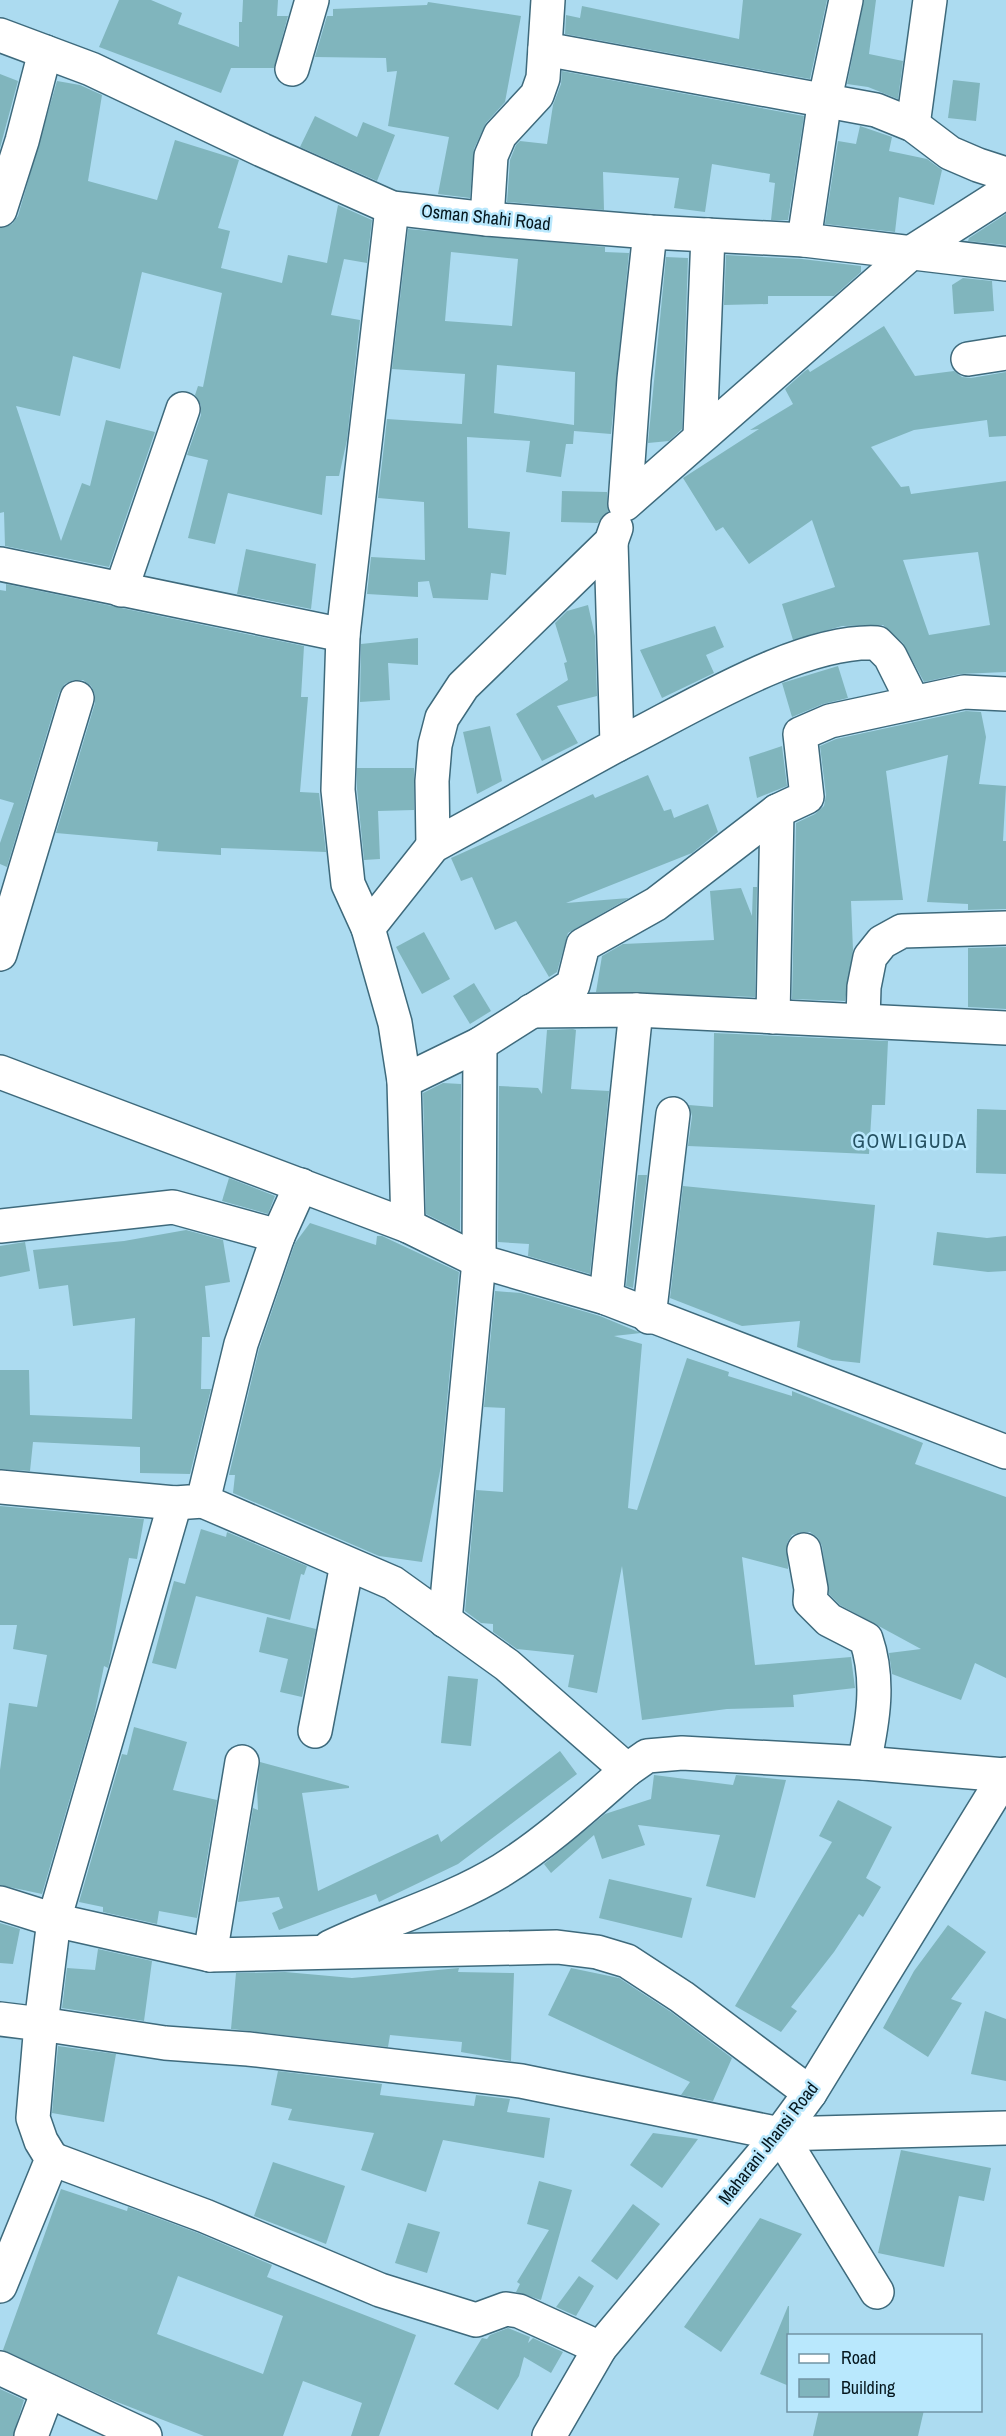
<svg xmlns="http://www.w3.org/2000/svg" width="1006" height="2436" viewBox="0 0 1006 2436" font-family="'Archivo Narrow',sans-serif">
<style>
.building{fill:#80b5bd;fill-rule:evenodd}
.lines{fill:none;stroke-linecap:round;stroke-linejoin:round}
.minor-casing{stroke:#3e6a7c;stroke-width:36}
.minor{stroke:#fff;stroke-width:33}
.labels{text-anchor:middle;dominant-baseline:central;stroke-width:5;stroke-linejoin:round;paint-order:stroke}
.street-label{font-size:18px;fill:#05171e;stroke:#b9e8fd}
.neighbourhood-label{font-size:20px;letter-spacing:1.5px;fill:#255162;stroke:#b9e8fd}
</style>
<rect width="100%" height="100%" fill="#acdbf0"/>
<g class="building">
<polygon points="119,0 151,0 182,13 178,24 239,47 239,22 242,22 243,0 278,0 277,16 288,16 274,68 231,68 221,93 99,47"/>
<polygon points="743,0 827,0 810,79 565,34 566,15 580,18 582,6 739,39"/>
<polygon points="864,0 876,0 869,54 903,61 898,99 868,87 847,84"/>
<polygon points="428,2 521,16 505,102 486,123 474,149 470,198 438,194 449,137 388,126 397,71 387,72 386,58 315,57 327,16 333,16 333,9 427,5"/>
<polygon points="562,71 804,116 788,220 771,220 775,183 769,182 770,174 712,164 705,212 674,208 679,178 603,172 604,210 507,202 510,160 516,145 520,141 547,144 553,105 561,84"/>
<polygon points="0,74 18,81 0,148"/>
<polygon points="953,80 980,83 976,121 948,118"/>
<polygon points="57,81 80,85 102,95 88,181 157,200 175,140 239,160 218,228 230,231 221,268 282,283 288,255 327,263 338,205 372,220 367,263 344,259 331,315 360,320 347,440 339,476 326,476 322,515 228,493 215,544 188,538 208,460 187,455 201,415 201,405 195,395 198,386 203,387 222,293 142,272 120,369 73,356 60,416 16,406 61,541 82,483 90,486 106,420 155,432 109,567 5,546 4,512 0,513 0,228 12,224 18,216"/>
<polygon points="315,116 357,137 363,122 395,135 377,181 300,147"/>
<polygon points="860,126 892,137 889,151 927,159 942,170 934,205 899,197 895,232 825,224 838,141 856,144"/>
<polygon points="1006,214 1006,245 968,241 969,238"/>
<path d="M408,229L605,247V252L629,253L611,434L574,431L573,444H566L561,477L526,472L530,441L467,437L468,528L510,532L506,575L491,573L488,600L433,598L429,581L418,582V597L367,594L371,557L425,560L424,502L378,498L387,419L462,424L465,374L392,369ZM451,252L518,259L512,326L445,321ZM497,365L575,372L574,425L494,413Z"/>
<polygon points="726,255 802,259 861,266 861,272 834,296 768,296 768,304 724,305"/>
<polygon points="666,257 688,258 682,429 669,441 648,443"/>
<polygon points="963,278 992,281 994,311 954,314 952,285"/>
<path d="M884,326L915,376L954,371L962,377L971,378L1006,372V436L989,437L987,420L914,430L871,447L901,487L909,486L911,494L1006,481V672L960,674L924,682L903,643L883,625L842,626L793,640L782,604L835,587L812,520L749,564L723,527L716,531L683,478L759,429L750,430L793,404L785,389L805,371L808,369L810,372ZM978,552L990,625L929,635L903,560Z"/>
<polygon points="562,491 607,492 608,512 598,523 561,522"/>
<polygon points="246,549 316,564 311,609 237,594"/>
<polygon points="6,584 304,646 301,697 308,697 300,792 319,793 326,852 221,848 221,855 157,851 158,842 56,833 95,703 95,694 91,686 83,680 73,680 65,684 59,693 7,867 0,864 0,843 14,803 0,799 0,590 6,591"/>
<polygon points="588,605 595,636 597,696 557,706 578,743 542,761 516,714 568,680 564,663 567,662 555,623 567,611"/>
<polygon points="715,626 724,647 706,655 714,673 662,698 640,650"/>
<polygon points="418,638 418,665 388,663 390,700 360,702 361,644"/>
<polygon points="838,666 848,698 823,704 792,717 782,683"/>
<polygon points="966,711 981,712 986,737 979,784 1006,786 1003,841 1006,841 1006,909 968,910 968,904 927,902 948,755 886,771 903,900 851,901 853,950 845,1001 792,999 796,823 815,814 824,806 826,795 820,746 836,739"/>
<polygon points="490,726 502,781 477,794 463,732"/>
<polygon points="782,746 787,786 757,798 749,757"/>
<polygon points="357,768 414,768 414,810 378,811 380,859 364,860 357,789"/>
<polygon points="648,775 664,811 671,809 674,818 708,804 718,832 692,853 566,903 629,898 568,933 557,972 549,977 516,921 495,930 472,877 461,881 451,858 593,794 595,798"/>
<polygon points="753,887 757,887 755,997 596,992 602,956 623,944 714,940 710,891 741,888 752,916"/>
<polygon points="424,932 450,979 422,994 396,947"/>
<polygon points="1006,947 1006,1009 968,1007 968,948"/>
<polygon points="474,983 491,1011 470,1024 453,996"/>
<polygon points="573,1029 576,1030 571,1089 609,1091 590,1274 528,1256 529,1244 498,1242 499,1086 538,1088 542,1094 547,1030"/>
<polygon points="714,1033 888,1041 885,1105 872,1105 869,1154 688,1146 692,1116 689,1105 713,1107"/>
<polygon points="443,1083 461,1084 460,1231 426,1214 423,1093"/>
<polygon points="977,1109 1006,1110 1006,1174 976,1173"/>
<polygon points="638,1175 647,1175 633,1288 626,1286"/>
<polygon points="229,1178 275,1196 268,1214 222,1201"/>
<polygon points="683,1186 875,1205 860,1363 832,1360 797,1347 800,1321 742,1326 670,1298"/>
<polygon points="310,1223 376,1245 377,1236 382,1236 459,1272 441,1466 422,1562 379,1556 233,1493 235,1475 229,1475 259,1349 295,1243"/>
<polygon points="186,1230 223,1240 230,1282 205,1286 210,1337 202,1337 201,1389 211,1389 190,1474 140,1473 140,1447 33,1442 30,1471 0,1469 0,1370 29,1370 30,1415 132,1419 135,1318 73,1326 68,1285 39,1289 33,1250 124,1241"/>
<polygon points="937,1232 987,1238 1006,1236 1006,1271 988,1272 933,1265"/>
<polygon points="25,1242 30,1271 0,1277 0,1246"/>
<polygon points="495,1291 521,1293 600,1316 641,1333 614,1336 642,1344 628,1508 637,1510 687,1358 729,1372 728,1376 792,1396 792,1391 923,1443 915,1464 1006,1497 1006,1678 975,1663 961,1700 892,1674 889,1653 921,1649 840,1605 829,1594 822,1546 818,1538 810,1532 801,1532 792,1535 787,1543 788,1569 742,1557 755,1665 851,1657 855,1688 793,1695 794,1707 727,1709 642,1720 622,1566 597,1693 568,1687 574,1655 517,1649 493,1632 493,1624 481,1623 465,1611 476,1490 503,1492 505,1408 484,1407"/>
<polygon points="0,1506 144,1519 137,1559 129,1558 109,1664 108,1668 104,1666 94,1716 42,1894 0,1885 0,1770 9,1703 37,1707 47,1655 13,1649 17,1625 0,1625"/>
<polygon points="201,1529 226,1537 227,1532 307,1566 304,1575 301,1574 290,1620 196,1596 176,1669 152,1663 174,1581 185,1584"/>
<polygon points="267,1617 316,1629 302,1697 280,1692 288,1659 259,1652"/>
<polygon points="448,1676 478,1679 471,1746 441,1743"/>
<polygon points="134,1727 187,1742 173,1790 217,1800 197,1918 159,1911 157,1924 103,1912 103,1907 79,1902 122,1754 127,1755"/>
<polygon points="560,1751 577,1774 458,1864 379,1902 376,1894 279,1930 272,1913 283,1908 279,1897 238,1902 253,1808 258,1810 257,1789 260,1762 349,1786 349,1788 302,1793 318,1891 438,1834 441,1842"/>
<polygon points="654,1775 733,1785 736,1775 786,1780 755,1898 706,1886 720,1835 638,1825 645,1845 602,1859 594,1835 551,1873 544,1864 605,1814 651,1799"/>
<polygon points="838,1800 892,1827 866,1878 881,1887 863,1917 859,1914 834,1952 791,2007 797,2011 781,2032 735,2006 832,1842 819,1836"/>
<polygon points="609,1879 692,1898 682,1938 599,1918"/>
<polygon points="0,1923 20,1929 13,1964 0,1963"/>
<polygon points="948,1925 986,1952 951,1999 962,2003 928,2057 883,2028 914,1971"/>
<polygon points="98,1949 152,1961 144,2021 62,2008 67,1968 95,1970"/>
<polygon points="459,1968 458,1972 514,1973 511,2061 461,2052 462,2042 390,2035 388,2047 231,2029 236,1973 285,1972 352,1978"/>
<polygon points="571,1968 619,1978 671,2012 732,2058 713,2101 681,2095 690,2082 548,2015"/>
<polygon points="985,2011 1006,2019 1006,2081 971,2074"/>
<polygon points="58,2046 116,2054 104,2122 52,2113"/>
<polygon points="278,2071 382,2084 380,2095 474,2106 476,2095 510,2099 507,2112 550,2118 544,2158 443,2140 426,2192 361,2170 374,2133 288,2120 292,2109 271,2105"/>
<polygon points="653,2133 698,2139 662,2188 630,2165"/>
<polygon points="901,2150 991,2168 984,2201 959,2196 944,2267 878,2253"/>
<polygon points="273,2162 345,2186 326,2244 254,2216"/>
<polygon points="539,2181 572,2190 541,2300 516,2292 520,2284 517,2282 549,2230 527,2224"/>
<path d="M61,2189L127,2211L128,2207L198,2233L272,2265L267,2277L416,2335L379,2436H351L362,2403L303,2381L283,2436H204L112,2400L3,2350ZM178,2276L283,2316L263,2374L157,2334Z"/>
<polygon points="633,2204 660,2224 617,2280 591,2261"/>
<polygon points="760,2218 802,2234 721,2352 684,2327"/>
<polygon points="408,2223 440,2232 427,2273 395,2263"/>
<polygon points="579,2276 594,2286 576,2316 556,2307"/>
<polygon points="788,2306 789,2306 789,2386 760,2374"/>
<polygon points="508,2328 530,2337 528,2343 533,2338 563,2352 551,2373 524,2357 519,2376 498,2410 454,2384 482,2338 487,2339 490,2335"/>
<polygon points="0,2389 24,2400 13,2436 0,2436"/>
<polygon points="819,2410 924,2410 918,2436 813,2436"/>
</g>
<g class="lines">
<g class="minor-casing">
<g id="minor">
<polyline points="0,35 91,69 262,150 392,208 487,219 650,232 804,240 1006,264"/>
<polyline points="545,49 876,110 913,125 950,153 978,165 1006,174"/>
<polyline points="292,69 312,0"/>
<polyline points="913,125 930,0"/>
<polyline points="392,208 343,635 338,790 348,884 368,928 395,1023 404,1081 408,1226"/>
<polyline points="0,210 22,141 45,52"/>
<polyline points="487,219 491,156 500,135 537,95 543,78 548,0"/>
<polyline points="650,232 634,379 625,504 912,252 1006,192"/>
<polyline points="804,240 825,99 846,0"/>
<polyline points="968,359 1006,353"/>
<polyline points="700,437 708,235"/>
<polyline points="0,564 343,635"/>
<polyline points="121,590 183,409"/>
<path d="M617,745C688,710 799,639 877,643L890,656L913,702"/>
<polyline points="433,846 432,781 435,745 442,718 463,686 611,542 616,528"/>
<polyline points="368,928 433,846 617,745 611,542"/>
<polyline points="0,954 77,698"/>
<polyline points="531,1011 636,1010 1006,1028"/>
<polyline points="773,1017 777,811"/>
<polyline points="863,1020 864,987 870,957 882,942 902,931 1006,928"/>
<polyline points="0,1072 408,1226 479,1261 606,1298 1006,1452"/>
<polyline points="404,1081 480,1044 573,985 583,945 656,904 777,811 807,797 800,734 830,721 964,692 1006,694"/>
<polyline points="0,1226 173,1207 278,1236"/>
<polyline points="606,1298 636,1010"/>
<polyline points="649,1317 673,1114"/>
<polyline points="0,1487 175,1503 203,1501 241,1344 278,1236 301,1185"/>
<polyline points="203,1501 393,1583 507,1665 627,1770 647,1756 682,1753 864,1763 1005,1775"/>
<polyline points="175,1503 54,1920 41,2024 165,2043 248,2049 521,2081 780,2134 1006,2128"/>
<path d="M804,1550L811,1589L810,1601L829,1620L866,1639C880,1680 873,1721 864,1763"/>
<polyline points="445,1621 479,1261 480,1044"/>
<polyline points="315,1731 347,1564"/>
<polyline points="0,1903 54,1920 210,1955 557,1947 597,1952 627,1961 682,1997 810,2093"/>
<path d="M330,1947C386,1920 448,1903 502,1870C547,1842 587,1805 627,1770"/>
<polyline points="210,1955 242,1762"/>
<polyline points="0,2019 41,2024 33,2118 41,2141 52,2159 0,2286"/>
<polyline points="780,2134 877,2292"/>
<polyline points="52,2159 205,2216 380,2290 476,2320 506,2309 519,2311 600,2348"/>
<polyline points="0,2368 145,2436"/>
<polyline points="31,2436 48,2391"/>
<polyline points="549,2436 600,2348 780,2134 810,2093 1006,1774"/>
</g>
</g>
<use href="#minor" class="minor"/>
</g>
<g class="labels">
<g class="street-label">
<text transform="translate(486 217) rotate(6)">Osman Shahi Road</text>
<text transform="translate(768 2143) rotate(-52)">Maharani Jhansi Road</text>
</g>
<g class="neighbourhood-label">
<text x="910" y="1140">GOWLIGUDA</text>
</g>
</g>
<rect x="787" y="2334" width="195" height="78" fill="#b9e8fd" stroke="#7194a4" stroke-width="1.5"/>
<rect x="799" y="2354" width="30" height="9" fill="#ffffff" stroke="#7194a4" stroke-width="1.5"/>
<text x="841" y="2364" font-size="18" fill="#05171e">Road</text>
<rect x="799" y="2379" width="30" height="18" fill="#80b5bd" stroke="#7194a4" stroke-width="1.5"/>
<text x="841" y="2394" font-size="18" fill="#05171e">Building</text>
</svg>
